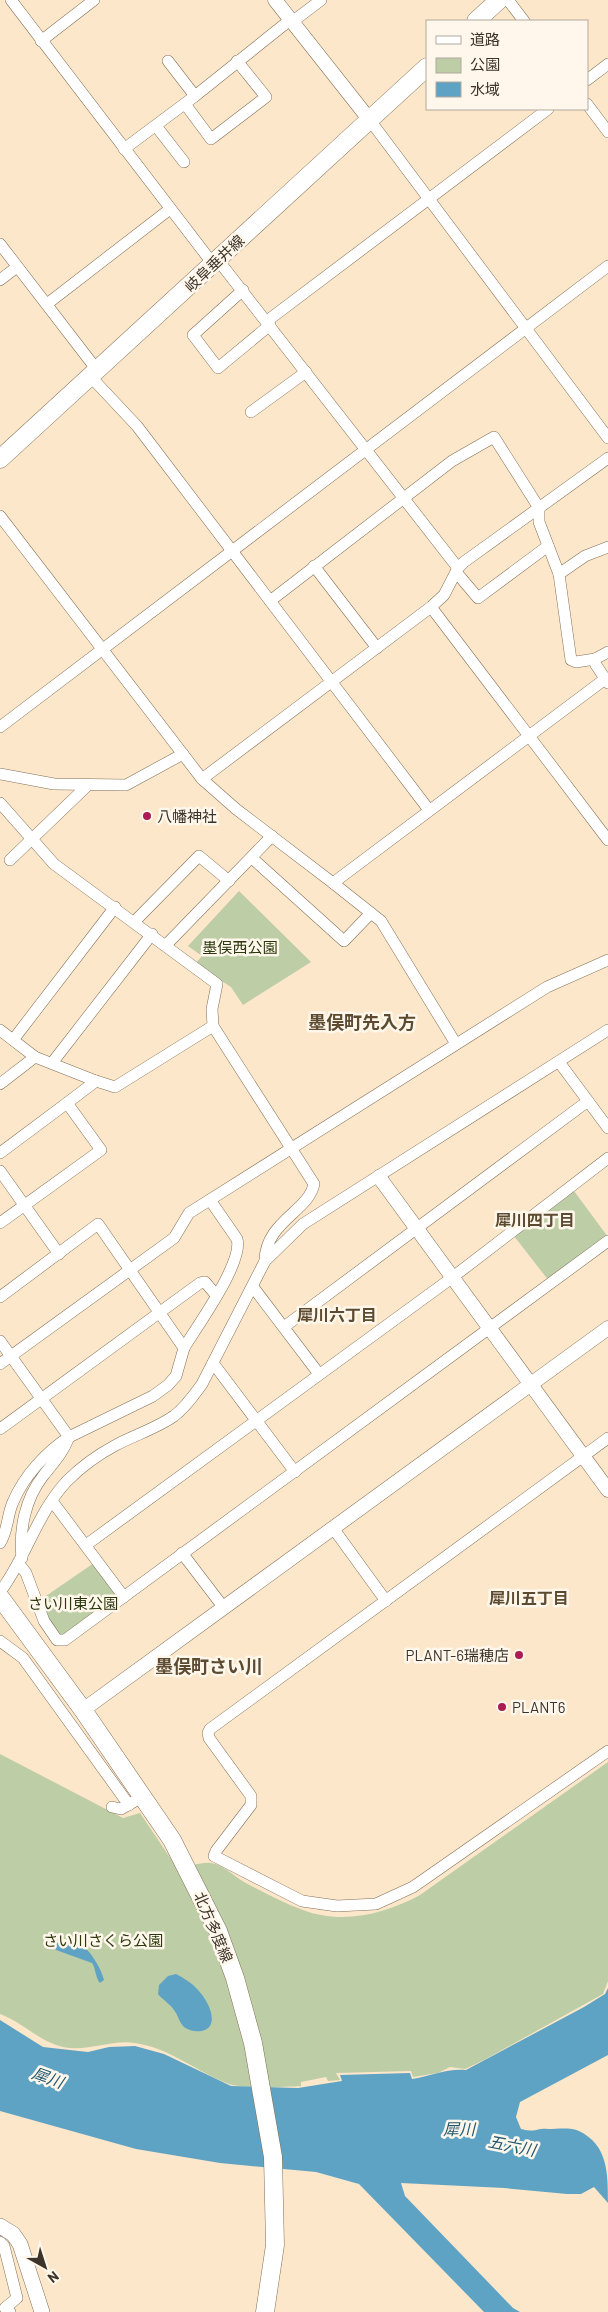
<svg xmlns="http://www.w3.org/2000/svg" width="608" height="2312" viewBox="0 0 608 2312" font-family="Barlow,'Noto Sans JP',sans-serif">
<style>
.green{fill:#bdcda6}
.water{fill:#5fa3c4}
.lines{fill:none;stroke-linecap:round;stroke-linejoin:round}
.minor-casing{stroke:#837056;stroke-width:12}
.tertiary-casing{stroke:#837056;stroke-width:15}
.secondary-casing{stroke:#837056;stroke-width:16}
.primary-casing{stroke:#837056;stroke-width:19}
.minor{stroke:#fff;stroke-width:11}
.tertiary{stroke:#fff;stroke-width:14}
.secondary{stroke:#fff;stroke-width:15}
.primary{stroke:#fff;stroke-width:18}
.poi-dot{fill:#ac1b52;stroke:#fff7eb;stroke-width:2}
.labels{text-anchor:middle;dominant-baseline:central;stroke-width:5;stroke-linejoin:round;paint-order:stroke}
.street-label{font-size:15px;fill:#3c3428;stroke:#fff7eb}
.poi-label{font-size:15px;fill:#3c3428;stroke:#fff7eb;text-anchor:start}
.park-label{font-size:15px;fill:#2a380c;stroke:#fff7eb}
.neighbourhood-label{font-size:16px;font-weight:bold;fill:#5c4b31;stroke:#fff7eb}
.water-label{font-size:16px;font-style:italic;fill:#225870;stroke:#fff7eb}
.quarter-label{font-size:18px;font-weight:bold;fill:#5c4b31;stroke:#fff7eb}
</style>
<rect width="100%" height="100%" fill="#fce7ca"/>
<g class="green">
<polygon points="239,891 311,962 243,1005 231,987 195,964 202,956 188,946"/>
<polygon points="574,1191 608,1237 549,1281 514,1236"/>
<polygon points="94,1563 119,1596 63,1637 49,1620 43,1598"/>
<path d="M0,1754L123,1818L140,1813L177,1868C188,1867 201,1862 211,1863C222,1864 235,1877 244,1882C263,1892 283,1903 303,1910C342,1925 385,1914 420,1895L608,1762V1981L603,1994L484,2060L465,2069L450,2067L438,2073L413,2077L411,2071L336,2073L340,2080L328,2081L326,2077L301,2082V2086C284,2087 244,2089 229,2084C197,2072 170,2048 135,2043C112,2039 88,2052 63,2047C38,2041 24,2023 0,2014Z"/>
</g>
<g class="water">
<path d="M59,1941C66,1942 73,1942 79,1944C89,1947 102,1970 104,1980L100,1983C95,1977 96,1969 92,1963L56,1950L55,1945Z"/>
<path d="M176,1974C184,1978 192,1983 198,1990C207,1999 222,2026 202,2031C195,2032 190,2031 184,2027C179,2022 178,2015 174,2010C170,2004 163,2000 158,1994L159,1985L168,1976Z"/>
<path d="M608,1988V2055L520,2102L516,2117L521,2129C537,2133 536,2128 548,2129C557,2129 571,2127 579,2131C608,2145 608,2173 608,2203L594,2187L581,2194H567L504,2188L401,2183L405,2196L513,2308L520,2312H484L359,2184L316,2172L220,2163L136,2149L0,2111V2020L43,2047L88,2052L109,2047L135,2046L164,2054L231,2086L298,2088L342,2081L340,2075L410,2073L412,2079C430,2076 448,2068 466,2070L584,2007L605,1994Z"/>
</g>
<g class="lines">
<g class="minor-casing">
<g id="minor">
<polyline points="11,0 213,264"/>
<polyline points="508,0 524,21"/>
<polyline points="292,22 321,0"/>
<polyline points="41,41 94,0"/>
<polyline points="168,61 195,96"/>
<polyline points="587,80 608,64"/>
<polyline points="185,104 211,139 266,97 237,61"/>
<polyline points="587,104 608,132"/>
<polyline points="369,119 608,438"/>
<polyline points="156,126 184,162"/>
<polyline points="124,149 195,96 290,20"/>
<polyline points="0,244 97,370"/>
<polyline points="218,260 458,568"/>
<polyline points="0,280 17,267"/>
<polyline points="243,290 193,335 218,368 270,325"/>
<polyline points="47,304 170,209"/>
<polyline points="267,321 548,109"/>
<polyline points="90,376 137,426 429,810"/>
<polyline points="251,412 306,372"/>
<polyline points="0,516 202,779 236,809 333,883 605,679"/>
<polyline points="314,566 377,648"/>
<polyline points="456,572 478,598 548,546"/>
<polyline points="559,574 585,556 608,547"/>
<polyline points="270,601 452,461 494,437 539,508 539,522 559,574 571,660 576,662 595,659 596,665 608,683"/>
<polyline points="431,607 608,840"/>
<polyline points="595,659 608,652"/>
<polyline points="0,727 608,266"/>
<polyline points="0,774 54,784 126,785 183,754"/>
<polyline points="202,779 431,607 444,595 458,568 464,562 608,458"/>
<path d="M0,803L54,864L217,984L212,1009L213,1026L314,1184C309,1211 265,1222 265,1261"/>
<polyline points="252,858 344,941 371,913"/>
<polyline points="10,860 88,785"/>
<polyline points="333,883 381,921 456,1044"/>
<polyline points="135,921 199,856 229,881"/>
<polyline points="166,945 272,836"/>
<polyline points="0,1030 35,1057 96,1081 67,1103 101,1150 0,1223"/>
<polyline points="13,1040 115,907"/>
<polyline points="559,1062 608,1128"/>
<polyline points="52,1063 152,934"/>
<polyline points="96,1081 115,1087 213,1026"/>
<polyline points="0,1084 35,1057"/>
<polyline points="0,1153 67,1103"/>
<polyline points="0,1171 59,1254"/>
<polyline points="253,1287 319,1374"/>
<polyline points="0,1297 98,1224 184,1348 176,1376 168,1385 153,1396 69,1437 0,1341"/>
<polyline points="284,1327 588,1101"/>
<path d="M184,1348C197,1326 244,1262 237,1239L210,1200"/>
<polyline points="213,1363 295,1472"/>
<polyline points="0,1364 174,1238 189,1213 547,987 608,960"/>
<polyline points="0,1429 200,1283 205,1282 216,1295"/>
<polyline points="608,1438 210,1729 208,1733 209,1738 251,1796 251,1805 216,1851 214,1856 302,1901 337,1906 376,1904 413,1887 608,1751"/>
<polyline points="52,1501 124,1597"/>
<polyline points="333,1528 386,1601"/>
<path d="M0,1543C8,1531 7,1515 13,1502C24,1476 46,1452 69,1437C63,1453 53,1463 43,1476C25,1499 19,1530 22,1558"/>
<polyline points="86,1545 453,1277 608,1158"/>
<polyline points="182,1553 224,1608"/>
<polyline points="19,1564 26,1573 44,1621 57,1640 65,1640 608,1241"/>
<path d="M0,1592C26,1558 37,1513 67,1481C81,1467 99,1454 116,1445C135,1435 157,1428 174,1416C186,1407 194,1395 202,1384L265,1261L303,1224L608,1030"/>
<polyline points="0,1641 23,1658 129,1805"/>
<polyline points="112,1807 121,1809 135,1801"/>
<polyline points="0,2242 4,2246 17,2298 5,2308 10,2312"/>
</g>
</g>
<g class="tertiary-casing">
<g id="tertiary">
<polyline points="275,0 369,119"/>
<polyline points="379,1177 608,1490"/>
<polyline points="83,1710 608,1328"/>
</g>
</g>
<g class="secondary-casing">
<polyline id="secondary" points="0,2226 13,2234 20,2244 42,2312"/>
</g>
<g class="primary-casing">
<g id="primary">
<polyline points="476,21 499,0"/>
<polyline points="0,459 427,67"/>
<polyline points="0,1597 83,1710 172,1840 218,1931 235,1978 253,2043 273,2157 275,2245 265,2312"/>
</g>
</g>
<use href="#minor" class="minor"/>
<use href="#tertiary" class="tertiary"/>
<use href="#secondary" class="secondary"/>
<use href="#primary" class="primary"/>
</g>
<g class="poi-dot">
<circle cx="147" cy="816" r="5"/>
<circle cx="519" cy="1655" r="5"/>
<circle cx="502" cy="1707" r="5"/>
</g>
<g class="labels">
<g class="street-label">
<text transform="translate(214 263) rotate(-43)">岐阜垂井線</text>
<text transform="translate(214 1927) rotate(67)">北方多度線</text>
</g>
<g class="poi-label">
<text x="157" y="816">八幡神社</text>
<text x="509" y="1655" text-anchor="end">PLANT-6瑞穂店</text>
<text x="512" y="1707">PLANT6</text>
</g>
<g class="park-label">
<text x="240" y="947">墨俣西公園</text>
<text x="73" y="1603">さい川東公園</text>
<text x="103" y="1940">さい川さくら公園</text>
</g>
<g class="neighbourhood-label">
<text x="535" y="1219">犀川四丁目</text>
<text x="337" y="1314">犀川六丁目</text>
<text x="529" y="1597">犀川五丁目</text>
</g>
<g class="water-label">
<text transform="translate(48 2077) rotate(20)">犀川</text>
<text x="459" y="2128">犀川</text>
<text transform="translate(512 2145) rotate(11)">五六川</text>
</g>
<g class="quarter-label">
<text x="362" y="1022">墨俣町先入方</text>
<text x="209" y="1666">墨俣町さい川</text>
</g>
</g>
<rect x="426" y="20" width="162" height="90" fill="#fff7eb" stroke="#b1a99d"/>
<rect x="436" y="36" width="25" height="8" fill="#ffffff" stroke="#b1a99d"/>
<text x="470" y="45" font-size="15" fill="#3c3428">道路</text>
<rect x="436" y="58" width="25" height="15" fill="#bdcda6" stroke="#b1a99d"/>
<text x="470" y="70" font-size="15" fill="#3c3428">公園</text>
<rect x="436" y="82" width="25" height="15" fill="#5fa3c4" stroke="#b1a99d"/>
<text x="470" y="95" font-size="15" fill="#3c3428">水域</text>
<g transform="translate(45 2267) rotate(141)" stroke="#fff7eb" stroke-width="4" paint-order="stroke">
<path d="M0-4L9 19L0 12L-9 19Z" fill="#3c3428"/>
<text y="-8" font-size="14" font-weight="bold" text-anchor="middle" fill="#3c3428">N</text>
</g>
</svg>
